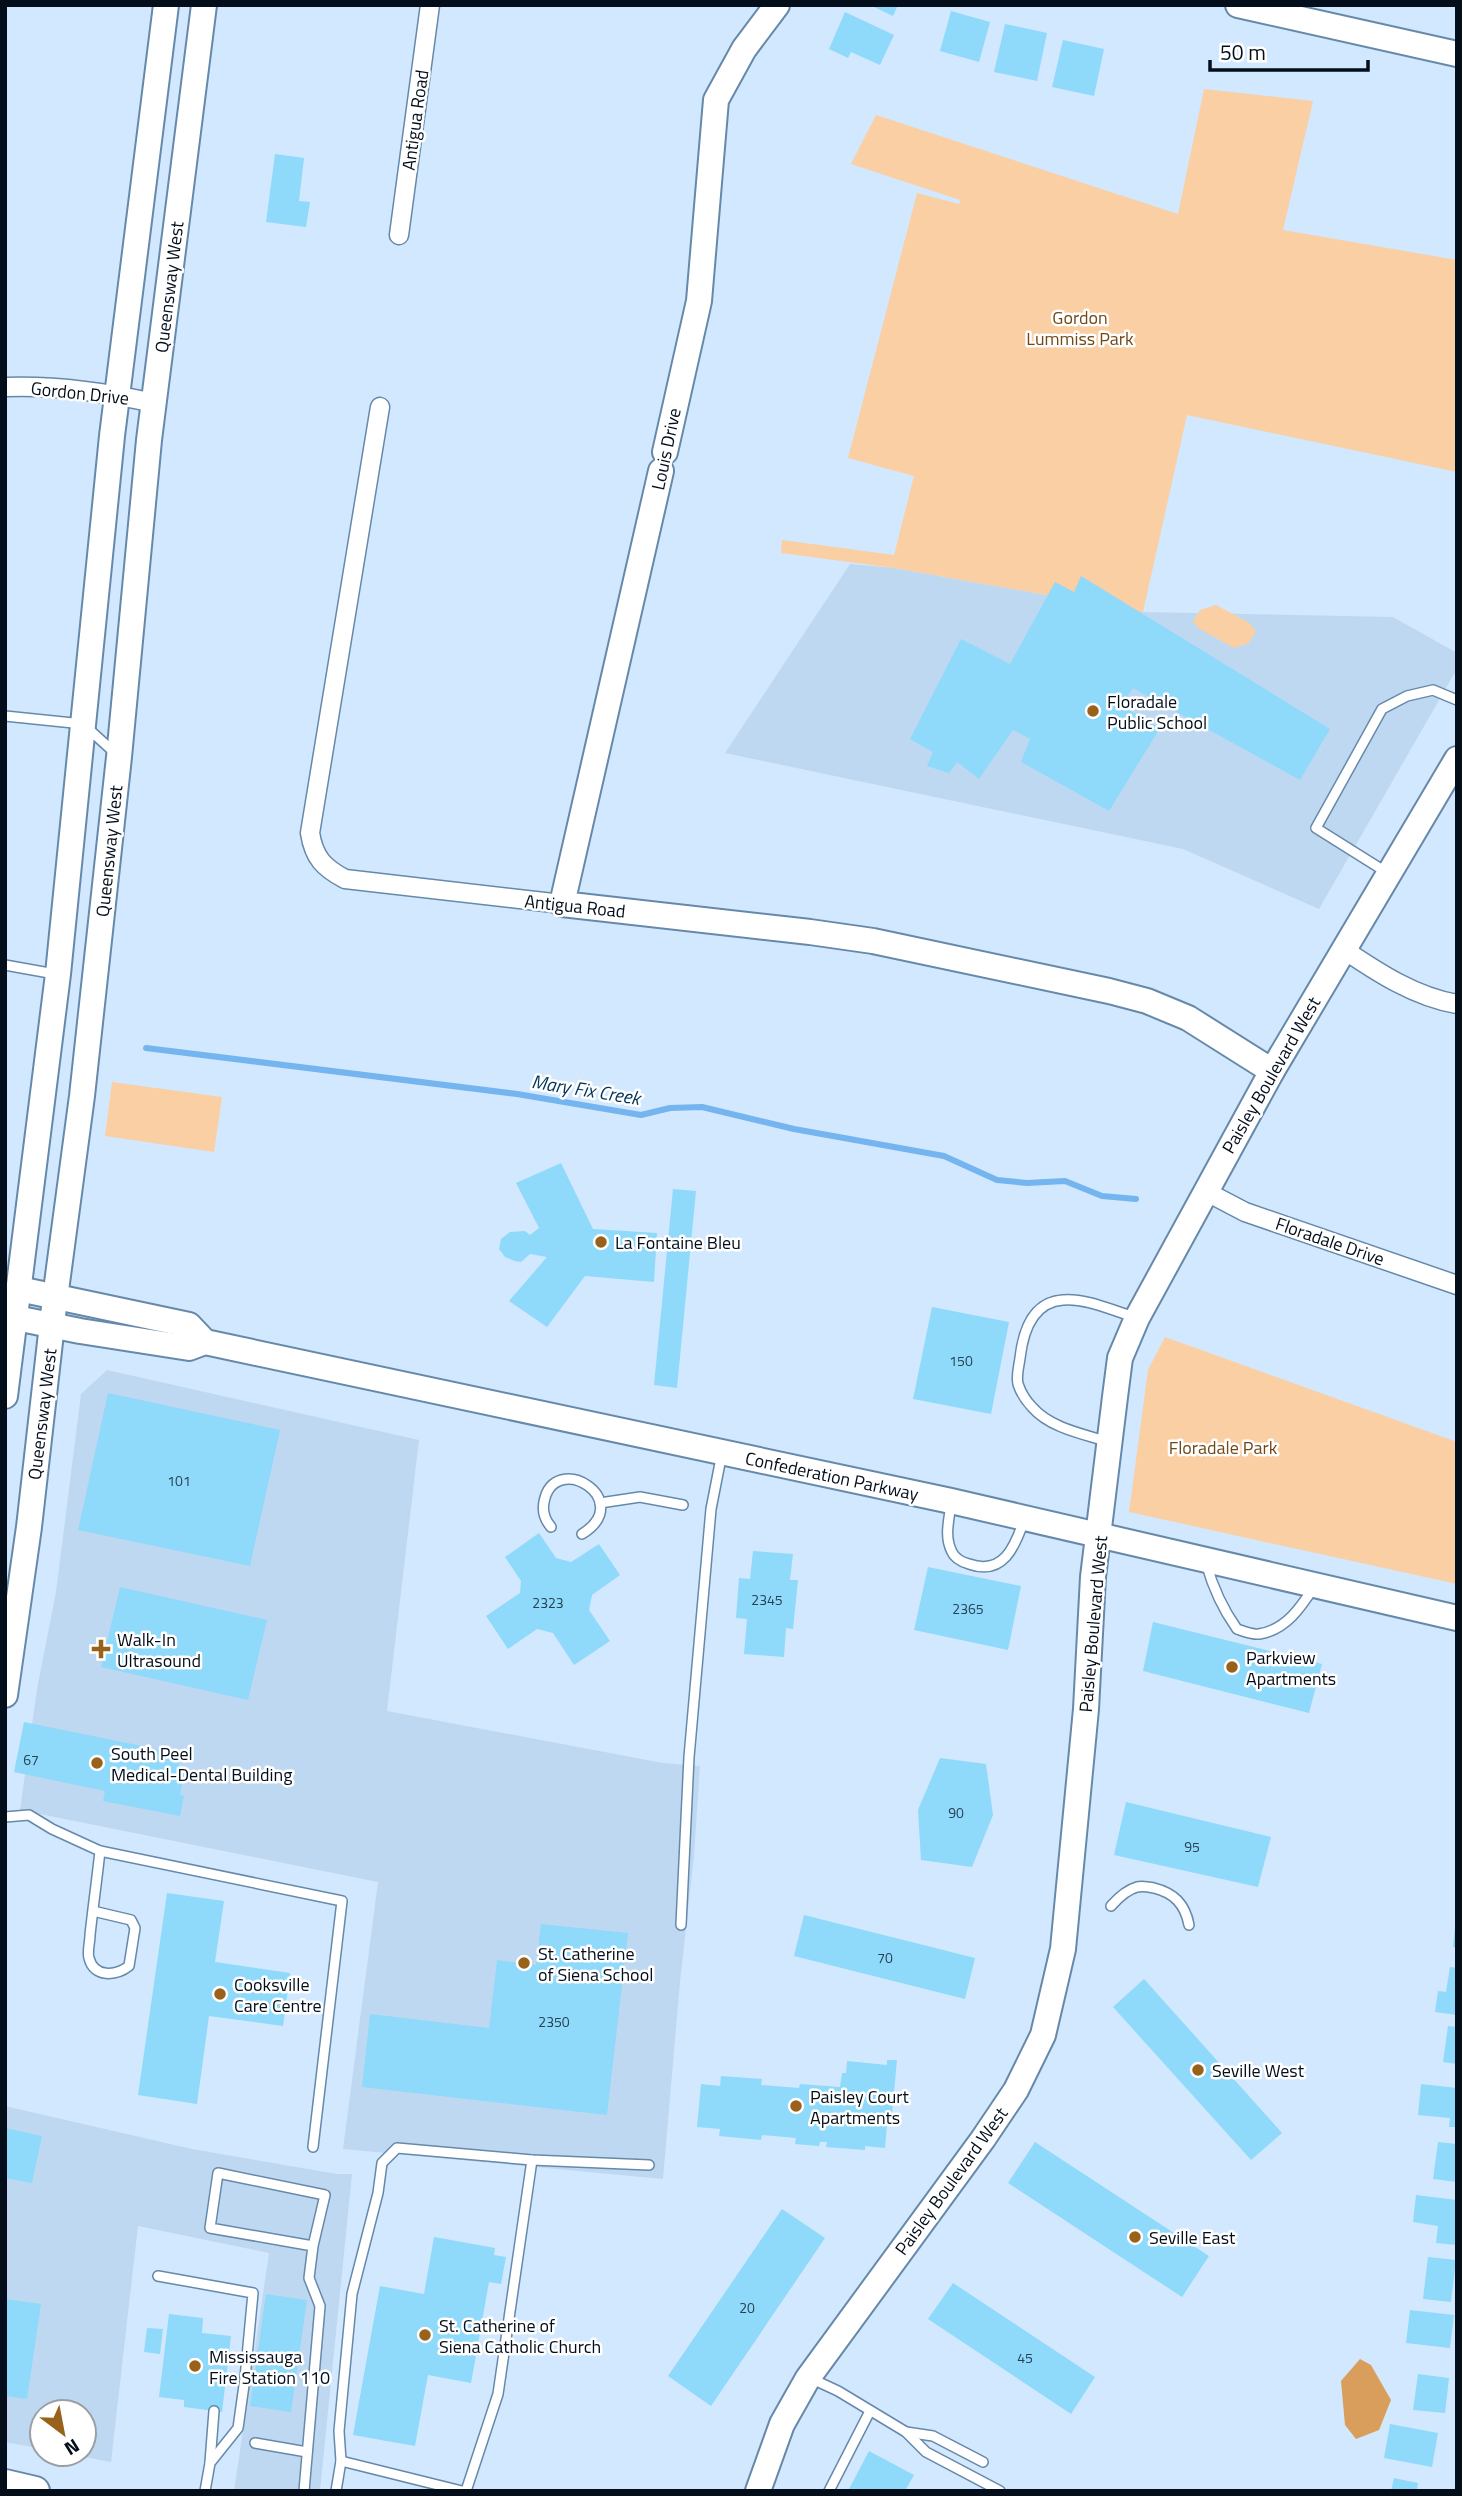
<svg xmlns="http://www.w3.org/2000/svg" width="1462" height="2496" viewBox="0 0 1462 2496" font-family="'Titillium Web',sans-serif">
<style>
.built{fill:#bfd8f1}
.green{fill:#facfa3}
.forest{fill:#d99e5c}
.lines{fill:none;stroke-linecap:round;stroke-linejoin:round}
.stream{stroke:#74b4ef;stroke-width:6}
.building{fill:#8fd9fa}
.lane-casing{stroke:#6689aa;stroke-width:12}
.street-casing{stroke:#6689aa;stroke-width:21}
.secondary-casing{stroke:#6689aa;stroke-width:28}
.primary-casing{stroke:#6689aa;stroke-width:32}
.lane{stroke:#fff;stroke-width:9}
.street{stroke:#fff;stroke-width:18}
.secondary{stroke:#fff;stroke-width:24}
.primary{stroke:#fff;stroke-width:28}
.poi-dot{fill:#98621b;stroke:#fff;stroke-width:2.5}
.labels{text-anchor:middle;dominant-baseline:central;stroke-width:5;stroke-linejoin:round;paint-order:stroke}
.number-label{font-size:14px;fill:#264152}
.street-label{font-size:18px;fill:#030e1a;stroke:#fff}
.park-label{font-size:18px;fill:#714917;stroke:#fff}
.poi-label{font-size:18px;fill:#030e1a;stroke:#fff;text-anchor:start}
.water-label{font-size:19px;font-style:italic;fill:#02345a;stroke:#fff}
</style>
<rect width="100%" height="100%" fill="#d2e8fe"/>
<g class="built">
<polygon points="850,564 894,568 1143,612 1393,617 1457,653 1457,669 1319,909 1183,849 725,753"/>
<polygon points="107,1370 419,1440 387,1711 663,1763 700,1766 694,1856 680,1982 663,2179 343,2149 378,1882 20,1810 37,1689 56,1592 81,1394"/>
<polygon points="5,2106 192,2149 337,2174 352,2174 320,2491 234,2491 269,2253 138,2226 111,2462 69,2454 84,2454 84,2412 42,2412 42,2449 5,2442"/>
</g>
<g class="green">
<polygon points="1204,89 1313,101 1283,230 1457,260 1457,472 1187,415 1143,612 894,568 781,553 782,540 894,555 914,476 848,458 917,193 959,204 960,200 851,164 876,115 1178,214"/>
<polygon points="1216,605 1248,622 1256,631 1249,643 1234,648 1198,628 1193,621 1200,610"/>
<polygon points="112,1082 222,1097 214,1152 105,1136"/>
<polygon points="1165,1337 1457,1442 1457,1584 1129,1512 1148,1370"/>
</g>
<polygon class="forest" points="1360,2359 1371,2365 1391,2400 1379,2430 1356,2439 1345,2425 1341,2381"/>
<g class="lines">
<polyline class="stream" points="146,1048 517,1094 641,1115 670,1108 702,1107 794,1129 944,1156 997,1180 1027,1183 1065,1181 1102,1196 1136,1199"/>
</g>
<g class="building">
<polygon points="870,5 898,5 893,16"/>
<polygon points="951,11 990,22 979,62 940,51"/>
<polygon points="845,12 894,35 880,65 851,52 848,58 829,49"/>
<polygon points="1005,24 1047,33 1037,81 994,72"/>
<polygon points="1063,40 1104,49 1094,96 1052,87"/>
<polygon points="275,154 304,158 299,201 310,202 306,227 266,222"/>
<polygon points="1081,576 1330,729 1300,780 1133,688 1122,706 1160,728 1109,811 1021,762 1030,739 1013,730 979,779 957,762 949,773 927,766 933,752 910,739 961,639 1010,664 1055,582 1074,592"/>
<polygon points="561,1163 593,1229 657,1233 654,1282 585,1276 547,1327 509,1301 547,1257 530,1254 521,1262 515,1261 505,1257 499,1249 501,1239 510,1232 525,1231 530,1235 539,1228 516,1183"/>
<polygon points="673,1189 696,1191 677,1388 654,1385"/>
<polygon points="932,1307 1009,1322 991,1414 913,1399"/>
<polygon points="108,1393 280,1430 250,1566 78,1530"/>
<polygon points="539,1533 556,1558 571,1562 599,1544 620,1575 592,1595 589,1610 610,1641 574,1665 553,1633 537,1629 508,1649 486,1616 520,1593 521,1581 505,1557"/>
<polygon points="753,1551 793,1554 790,1580 798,1580 793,1629 786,1628 784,1657 744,1654 747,1619 736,1618 739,1578 750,1579"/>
<polygon points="928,1567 1021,1586 1008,1650 914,1630"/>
<polygon points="120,1587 267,1620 248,1700 101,1667"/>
<polygon points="1153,1622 1322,1664 1309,1713 1143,1671"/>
<polygon points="24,1722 181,1754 177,1773 184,1774 180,1795 184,1796 180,1816 103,1801 105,1791 14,1772"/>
<polygon points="940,1758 986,1764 993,1815 972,1867 921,1860 918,1810"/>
<polygon points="1126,1802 1271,1837 1258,1887 1114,1855"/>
<polygon points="167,1893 224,1901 215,1962 290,1973 283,2026 209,2016 197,2104 138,2095"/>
<polygon points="804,1915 975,1958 965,1999 794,1956"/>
<polygon points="541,1924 628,1933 607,2115 362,2087 370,2014 489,2028 497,1960 536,1965"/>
<polygon points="1455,1927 1457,1927 1457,1947 1453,1947"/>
<polygon points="1450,1967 1457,1968 1457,2015 1435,2012 1438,1991 1446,1992"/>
<polygon points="1144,1979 1282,2133 1251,2160 1113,2007"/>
<polygon points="1448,2026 1457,2027 1457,2064 1443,2062"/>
<polygon points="887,2060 897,2060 891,2124 887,2124 885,2148 865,2146 865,2150 826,2147 827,2142 820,2142 819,2146 795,2144 796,2138 762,2135 761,2140 719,2136 720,2129 697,2127 701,2084 720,2086 721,2076 762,2079 761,2085 799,2088 800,2084 840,2087 842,2073 846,2073 847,2061 887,2065"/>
<polygon points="1421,2084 1457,2088 1457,2127 1449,2127 1450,2118 1418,2115"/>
<polygon points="5,2128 42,2136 32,2183 5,2178"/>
<polygon points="1035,2142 1209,2256 1182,2297 1008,2183"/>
<polygon points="1438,2142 1457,2144 1457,2182 1433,2179"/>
<polygon points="1416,2195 1457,2200 1457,2245 1436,2243 1438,2226 1413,2222"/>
<polygon points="782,2209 825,2238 711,2406 668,2376"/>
<polygon points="434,2237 495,2248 494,2255 506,2257 501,2284 489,2282 471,2383 428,2375 415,2446 353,2435 380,2286 424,2294"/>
<polygon points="1428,2257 1456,2260 1451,2302 1423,2299"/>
<polygon points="953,2283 1095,2377 1071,2414 928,2319"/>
<polygon points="266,2294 307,2300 291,2412 250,2406"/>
<polygon points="5,2299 41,2304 27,2399 5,2396"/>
<polygon points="1410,2310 1454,2315 1450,2348 1406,2343"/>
<polygon points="169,2314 203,2318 202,2333 231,2336 222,2412 184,2407 184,2400 159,2397"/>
<polygon points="147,2328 163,2329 160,2354 144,2352"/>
<polygon points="1418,2374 1449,2378 1445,2413 1413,2410"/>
<polygon points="1390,2424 1438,2433 1432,2467 1384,2458"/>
<polygon points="869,2451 914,2475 905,2491 848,2491"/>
<polygon points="1394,2478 1418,2483 1417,2491 1391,2491"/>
</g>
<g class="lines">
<g class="lane-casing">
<g id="lane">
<polyline points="5,716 83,724 115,753"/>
<polyline points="1386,872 1316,828 1382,709 1407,696 1433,690 1457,700"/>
<polyline points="5,965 55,974"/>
<path d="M1109,1442C1083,1434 1050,1428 1032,1407C1026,1401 1021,1393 1018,1384C1016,1376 1019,1366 1020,1358C1023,1332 1032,1302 1063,1300C1087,1298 1113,1311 1135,1317"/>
<polyline points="600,1503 640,1497 683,1505"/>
<path d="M951,1504C949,1520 944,1537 952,1552C955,1559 962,1562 969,1564C1003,1576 1015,1547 1024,1520"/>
<path d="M551,1527C545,1520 542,1512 544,1502C554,1449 637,1500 582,1534"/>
<path d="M1206,1563C1213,1588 1222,1608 1237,1629C1243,1631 1253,1635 1259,1634C1286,1630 1301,1607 1314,1587"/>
<polyline points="5,1817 29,1815 52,1829 100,1851 342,1901 313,2147"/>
<path d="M1111,1906C1118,1898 1126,1890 1137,1887C1142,1886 1149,1887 1154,1888C1174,1893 1185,1904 1189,1925"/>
<path d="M93,1911L131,1920L135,1928L129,1966C116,1976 94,1978 89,1958C87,1952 90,1942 90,1935C93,1907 97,1879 100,1851"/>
<polyline points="681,1925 689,1757 711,1509 722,1453"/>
<polyline points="158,2276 253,2293 245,2378 238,2428 210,2463 205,2491"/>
<polyline points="810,2378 838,2391 906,2432 926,2452 1000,2491"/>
<polyline points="906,2432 933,2436 983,2462"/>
<polyline points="255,2443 307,2452"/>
<polyline points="341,2461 462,2491"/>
<polyline points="210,2462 214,2411"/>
<polyline points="304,2491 320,2306 309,2278 313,2246 325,2195 218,2173 210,2228 313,2246"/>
<polyline points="336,2491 341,2461 339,2431 352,2294 378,2193 382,2163 397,2148 532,2160 649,2165"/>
<polyline points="466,2491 498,2394 532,2160"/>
<polyline points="829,2491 870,2411"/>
</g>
</g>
<g class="street-casing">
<g id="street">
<polyline points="399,235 430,5"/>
<path d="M5,387C55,385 105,392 154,403"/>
<path d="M380,407L310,833C314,858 324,868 345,879L562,904"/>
<path d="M1343,949C1377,972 1415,997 1457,1004"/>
<polyline points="1205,1191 1245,1212 1457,1285"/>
</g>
</g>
<g class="secondary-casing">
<g id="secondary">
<polyline points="1238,5 1457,54"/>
<polyline points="665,452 699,301 716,100 744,49 777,5"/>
<polyline points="661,471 562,904 810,932 873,941 1109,991 1147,1001 1188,1018 1272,1071"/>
<polyline points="19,1289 189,1325 205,1342"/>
<polyline points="16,1318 80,1331 189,1348 205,1342 951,1501 1457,1618"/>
<polyline points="5,1396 58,974 112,436 166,5"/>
<polyline points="5,1695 29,1527 55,1298 82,1096 119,757 149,440 204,5"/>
<polyline points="758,2491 782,2424 808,2378 983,2139 1016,2090 1043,2035 1063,1949 1086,1709 1093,1577 1115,1397 1120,1358 1137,1318 1272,1071 1457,759"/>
</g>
</g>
<g class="primary-casing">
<polyline id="primary" points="5,2484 35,2491"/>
</g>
<use href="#lane" class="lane"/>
<use href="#street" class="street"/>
<use href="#secondary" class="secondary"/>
<use href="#primary" class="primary"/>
</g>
<g class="poi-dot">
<circle cx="1093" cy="711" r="7"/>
<circle cx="601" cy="1242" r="7"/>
<path d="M97.5 1638.5h7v7h7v7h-7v7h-7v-7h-7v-7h7z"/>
<circle cx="1232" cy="1667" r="7"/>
<circle cx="97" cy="1763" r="7"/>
<circle cx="524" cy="1963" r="7"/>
<circle cx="220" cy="1994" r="7"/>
<circle cx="1198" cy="2070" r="7"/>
<circle cx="796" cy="2106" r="7"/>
<circle cx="1135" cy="2237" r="7"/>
<circle cx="425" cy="2335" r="7"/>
<circle cx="195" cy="2366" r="7"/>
</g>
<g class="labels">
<g class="number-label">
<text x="961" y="1360">150</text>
<text x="179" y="1480">101</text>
<text x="767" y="1599">2345</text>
<text x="548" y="1602">2323</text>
<text x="968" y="1608">2365</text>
<text x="31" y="1759">67</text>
<text x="956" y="1812">90</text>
<text x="1192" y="1846">95</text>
<text x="885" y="1957">70</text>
<text x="554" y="2021">2350</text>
<text x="747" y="2307">20</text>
<text x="1025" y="2357">45</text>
</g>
<g class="street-label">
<text transform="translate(415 120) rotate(-82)">Antigua Road</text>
<text transform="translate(169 287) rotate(-83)">Queensway West</text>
<text transform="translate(80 393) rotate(6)">Gordon Drive</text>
<text transform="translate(666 449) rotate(-78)">Louis Drive</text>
<text transform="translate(109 851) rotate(-84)">Queensway West</text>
<text transform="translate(575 906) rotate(6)">Antigua Road</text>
<text transform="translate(1271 1075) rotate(-60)">Paisley Boulevard West</text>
<text transform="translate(1330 1241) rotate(19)">Floradale Drive</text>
<text transform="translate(42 1414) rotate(-83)">Queensway West</text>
<text transform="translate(832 1476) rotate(12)">Confederation Parkway</text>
<text transform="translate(1093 1624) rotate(-85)">Paisley Boulevard West</text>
<text transform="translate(951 2181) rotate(-54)">Paisley Boulevard West</text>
</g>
<g class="park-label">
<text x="1080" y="317">Gordon<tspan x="1080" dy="21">Lummiss Park</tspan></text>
<text x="1223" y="1447">Floradale Park</text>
</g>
<g class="poi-label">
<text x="1107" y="701">Floradale<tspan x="1107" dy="21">Public School</tspan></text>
<text x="615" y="1242">La Fontaine Bleu</text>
<text x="117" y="1639">Walk-In<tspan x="117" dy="21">Ultrasound</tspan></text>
<text x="1246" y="1657">Parkview<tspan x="1246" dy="21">Apartments</tspan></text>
<text x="111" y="1753">South Peel<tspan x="111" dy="21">Medical-Dental Building</tspan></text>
<text x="538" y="1953">St. Catherine<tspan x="538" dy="21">of Siena School</tspan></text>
<text x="234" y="1984">Cooksville<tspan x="234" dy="21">Care Centre</tspan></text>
<text x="1212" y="2070">Seville West</text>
<text x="810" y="2096">Paisley Court<tspan x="810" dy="21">Apartments</tspan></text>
<text x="1149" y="2237">Seville East</text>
<text x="439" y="2325">St. Catherine of<tspan x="439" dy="21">Siena Catholic Church</tspan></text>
<text x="209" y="2356">Mississauga<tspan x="209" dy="21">Fire Station 110</tspan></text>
</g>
<g class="water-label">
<text transform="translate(586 1089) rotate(9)">Mary Fix Creek</text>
</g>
</g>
<rect width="1462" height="2496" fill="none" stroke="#030e1a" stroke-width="14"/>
<g transform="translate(63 2433) rotate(148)"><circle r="33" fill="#ffffff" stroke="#9a9fa3" stroke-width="2"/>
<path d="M0-5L12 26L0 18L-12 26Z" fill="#98621b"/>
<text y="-10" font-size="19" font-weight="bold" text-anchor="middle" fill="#030e1a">N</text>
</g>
<path d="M1210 60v10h158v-10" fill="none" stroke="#030e1a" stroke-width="3.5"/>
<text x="1220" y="60" font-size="21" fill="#030e1a" stroke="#ffffff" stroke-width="5" paint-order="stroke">50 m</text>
</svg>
